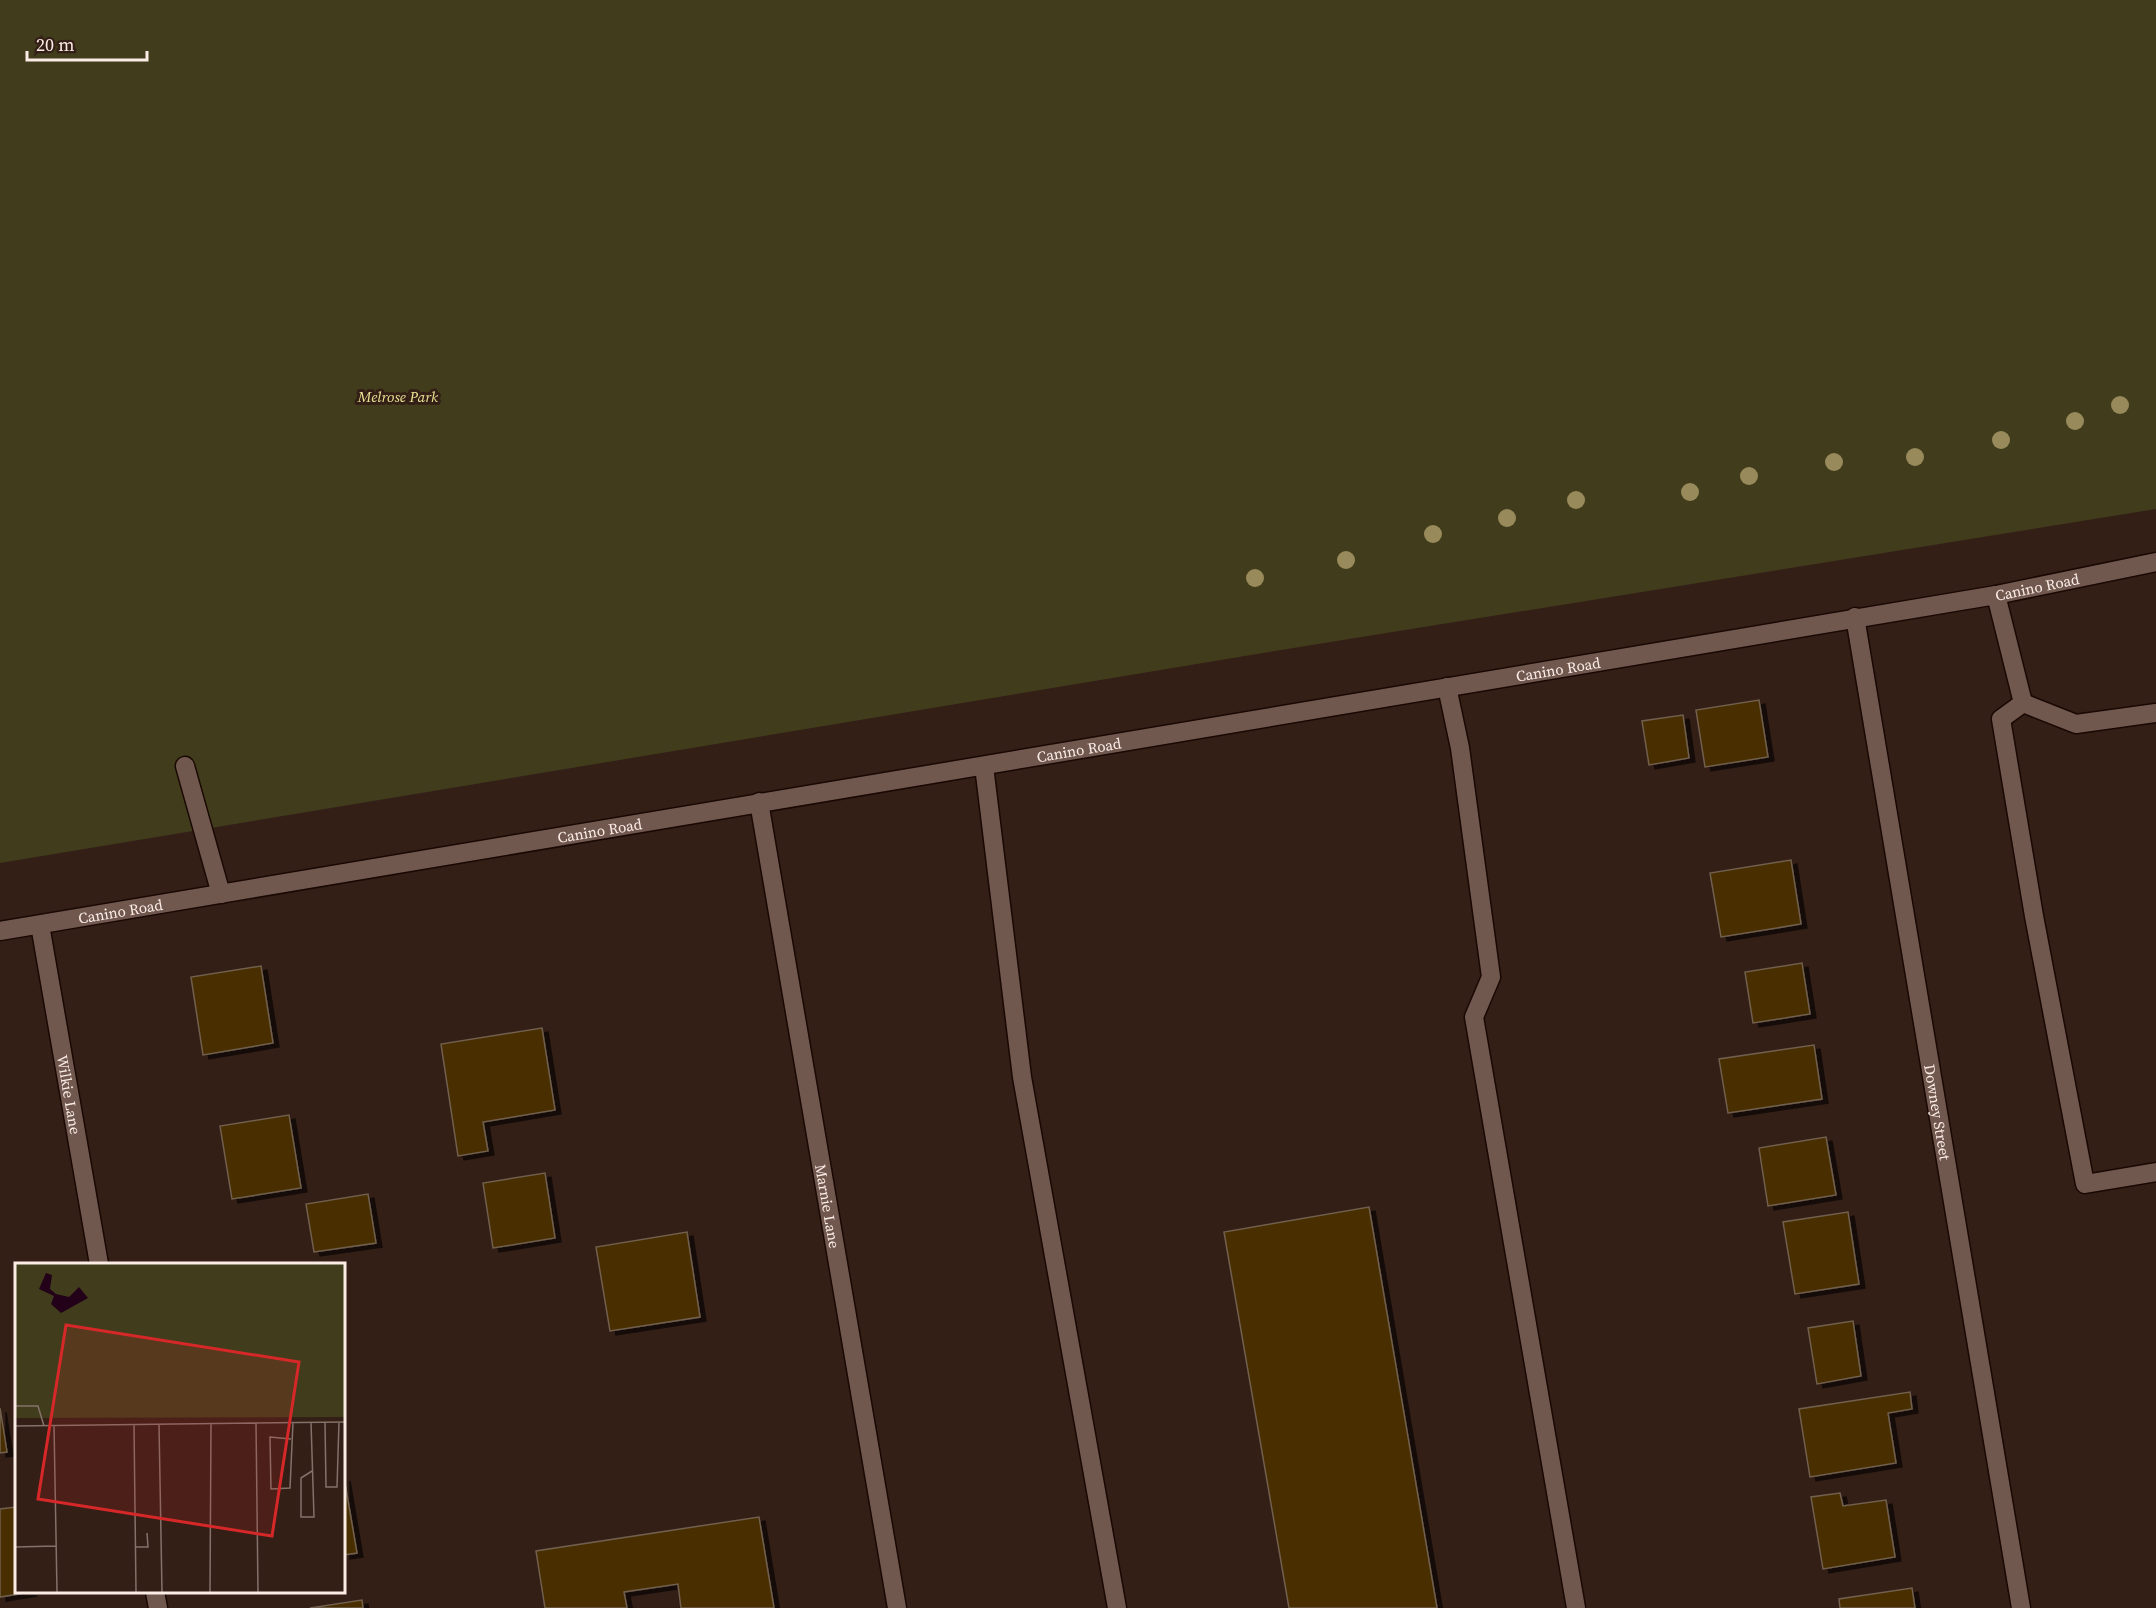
<svg xmlns="http://www.w3.org/2000/svg" width="2156" height="1608" viewBox="0 0 2156 1608" font-family="'Source Serif 4',serif">
<style>
.green{fill:#413d1c}
.building{fill:#4a2d00;stroke:#70604d;stroke-width:1.5;filter:url(#shadow)}
.lines{fill:none;stroke-linecap:round;stroke-linejoin:round}
.minor-casing{stroke:#1a0803;stroke-width:21}
.minor{stroke:#70584e;stroke-width:18}
.tree{fill:#988a5b}
.labels{text-anchor:middle;dominant-baseline:central;stroke-width:6;stroke-linejoin:round;paint-order:stroke}
.park-label{font-size:15px;font-style:italic;fill:#eae293;stroke:#341f17}
.street-label{font-size:15px;fill:#fbece6;stroke:#341f17}
.inset-road{fill:none;stroke:#84716a;stroke-width:1.5}
.view{fill:#d62828;fill-opacity:0.15;stroke:#d62828;stroke-width:3}
.inset-edge{fill:none;stroke:#fbece6;stroke-width:3}
</style>
<defs>
<filter id="shadow"><feDropShadow dx="6" dy="4" stdDeviation="0" flood-color="#0009"/></filter>
</defs>
<rect width="100%" height="100%" fill="#341f17"/>
<polygon class="green" points="0,0 2156,0 2156,509 1263,653 0,863"/>
<g class="building">
<polygon points="1759,700 1768,757 1705,767 1696,710"/>
<polygon points="1683,715 1689,758 1649,765 1642,721"/>
<polygon points="1791,860 1801,924 1721,937 1710,873"/>
<polygon points="1802,963 1810,1014 1753,1023 1745,972"/>
<polygon points="261,966 273,1043 203,1055 191,977"/>
<polygon points="542,1028 555,1110 483,1122 488,1151 458,1156 441,1044"/>
<polygon points="1814,1045 1822,1099 1728,1113 1719,1059"/>
<polygon points="289,1115 301,1188 232,1199 220,1126"/>
<polygon points="1826,1137 1836,1195 1768,1206 1759,1148"/>
<polygon points="545,1173 555,1238 493,1248 483,1183"/>
<polygon points="368,1194 376,1243 314,1252 306,1204"/>
<polygon points="1369,1207 1437,1608 1289,1608 1224,1232"/>
<polygon points="1848,1212 1859,1284 1795,1294 1783,1222"/>
<polygon points="687,1232 700,1317 610,1331 596,1247"/>
<polygon points="1853,1321 1861,1376 1817,1384 1808,1328"/>
<polygon points="1910,1392 1912,1409 1888,1413 1896,1463 1810,1477 1799,1409"/>
<polygon points="0,1408 7,1452 0,1453"/>
<polygon points="344,1477 357,1553 344,1555"/>
<polygon points="1840,1493 1843,1506 1886,1500 1895,1557 1823,1569 1811,1497"/>
<polygon points="16,1507 16,1592 31,1592 0,1597 0,1509"/>
<polygon points="759,1517 774,1608 681,1608 678,1584 624,1592 627,1608 545,1608 536,1551"/>
<polygon points="1912,1588 1915,1608 1840,1608 1839,1599"/>
<polygon points="362,1600 363,1608 310,1608"/>
</g>
<g class="lines">
<g class="minor-casing">
<g id="minor">
<polyline points="1996,595 2023,703"/>
<path id="s1" d="M1855,617L2021,1608"/>
<polyline points="1447,687 1460,748 1491,977 1474,1017 1576,1608"/>
<polyline points="2156,713 2076,724 2023,703 2001,719 2034,916 2085,1184 2156,1172"/>
<polyline points="185,766 221,894"/>
<polyline points="984,766 1022,1077 1117,1608"/>
<path id="s2" d="M759,802L897,1608"/>
<path id="s3" d="M40,925L99,1264"/>
<path id="s4" d="M0,931L1996,595L2156,562"/>
<polyline points="155,1592 158,1608"/>
</g>
</g>
<use href="#minor" class="minor"/>
</g>
<g class="tree">
<circle cx="2120" cy="405" r="9"/>
<circle cx="2075" cy="421" r="9"/>
<circle cx="2001" cy="440" r="9"/>
<circle cx="1915" cy="457" r="9"/>
<circle cx="1834" cy="462" r="9"/>
<circle cx="1749" cy="476" r="9"/>
<circle cx="1690" cy="492" r="9"/>
<circle cx="1576" cy="500" r="9"/>
<circle cx="1507" cy="518" r="9"/>
<circle cx="1433" cy="534" r="9"/>
<circle cx="1346" cy="560" r="9"/>
<circle cx="1255" cy="578" r="9"/>
</g>
<g class="labels">
<g class="park-label">
<text x="398" y="396">Melrose Park</text>
</g>
<g class="street-label">
<text stroke="none"><textPath href="#s4" startOffset="2066">Canino Road</textPath></text>
<text stroke="none"><textPath href="#s4" startOffset="1580">Canino Road</textPath></text>
<text stroke="none"><textPath href="#s4" startOffset="1094">Canino Road</textPath></text>
<text stroke="none"><textPath href="#s4" startOffset="608">Canino Road</textPath></text>
<text stroke="none"><textPath href="#s4" startOffset="122">Canino Road</textPath></text>
<text stroke="none"><textPath href="#s3" startOffset="172">Wilkie Lane</textPath></text>
<text stroke="none"><textPath href="#s1" startOffset="502">Downey Street</textPath></text>
<text stroke="none"><textPath href="#s2" startOffset="410">Marnie Lane</textPath></text>
</g>
</g>
<g transform="translate(15 1263)">
<rect width="330" height="330" fill="#341f17"/>
<path d="M0,1H330V154L0,155Z" fill="#413d1c"/>
<path d="M31,10L37,12L35,26L41,31L54,34L64,24L73,35L46,50L36,41L39,33L24,26Z" fill="#230118"/>
<path class="inset-road" d="M330,25V104M0,143H23L29,163M296,159L299,254H286V215L297,208M310,159L311,224H322L324,159M241,160L243,329M119,161L121,329M144,161L147,329M39,162L42,329M0,163L330,159M276,176L255,174L256,226L275,225L278,159M0,284L41,283M121,284H133L132,270M195,329L196,161"/>
<path class="view" d="M51,62L284,99L257,273L23,236Z"/>
<rect width="330" height="330" class="inset-edge"/>
</g>
<path d="M27 51v9h120v-9" fill="none" stroke="#fbece6" stroke-width="3"/>
<text x="36" y="51" font-size="18" fill="#fbece6" stroke="#341f17" stroke-width="4.5" paint-order="stroke">20 m</text>
</svg>
